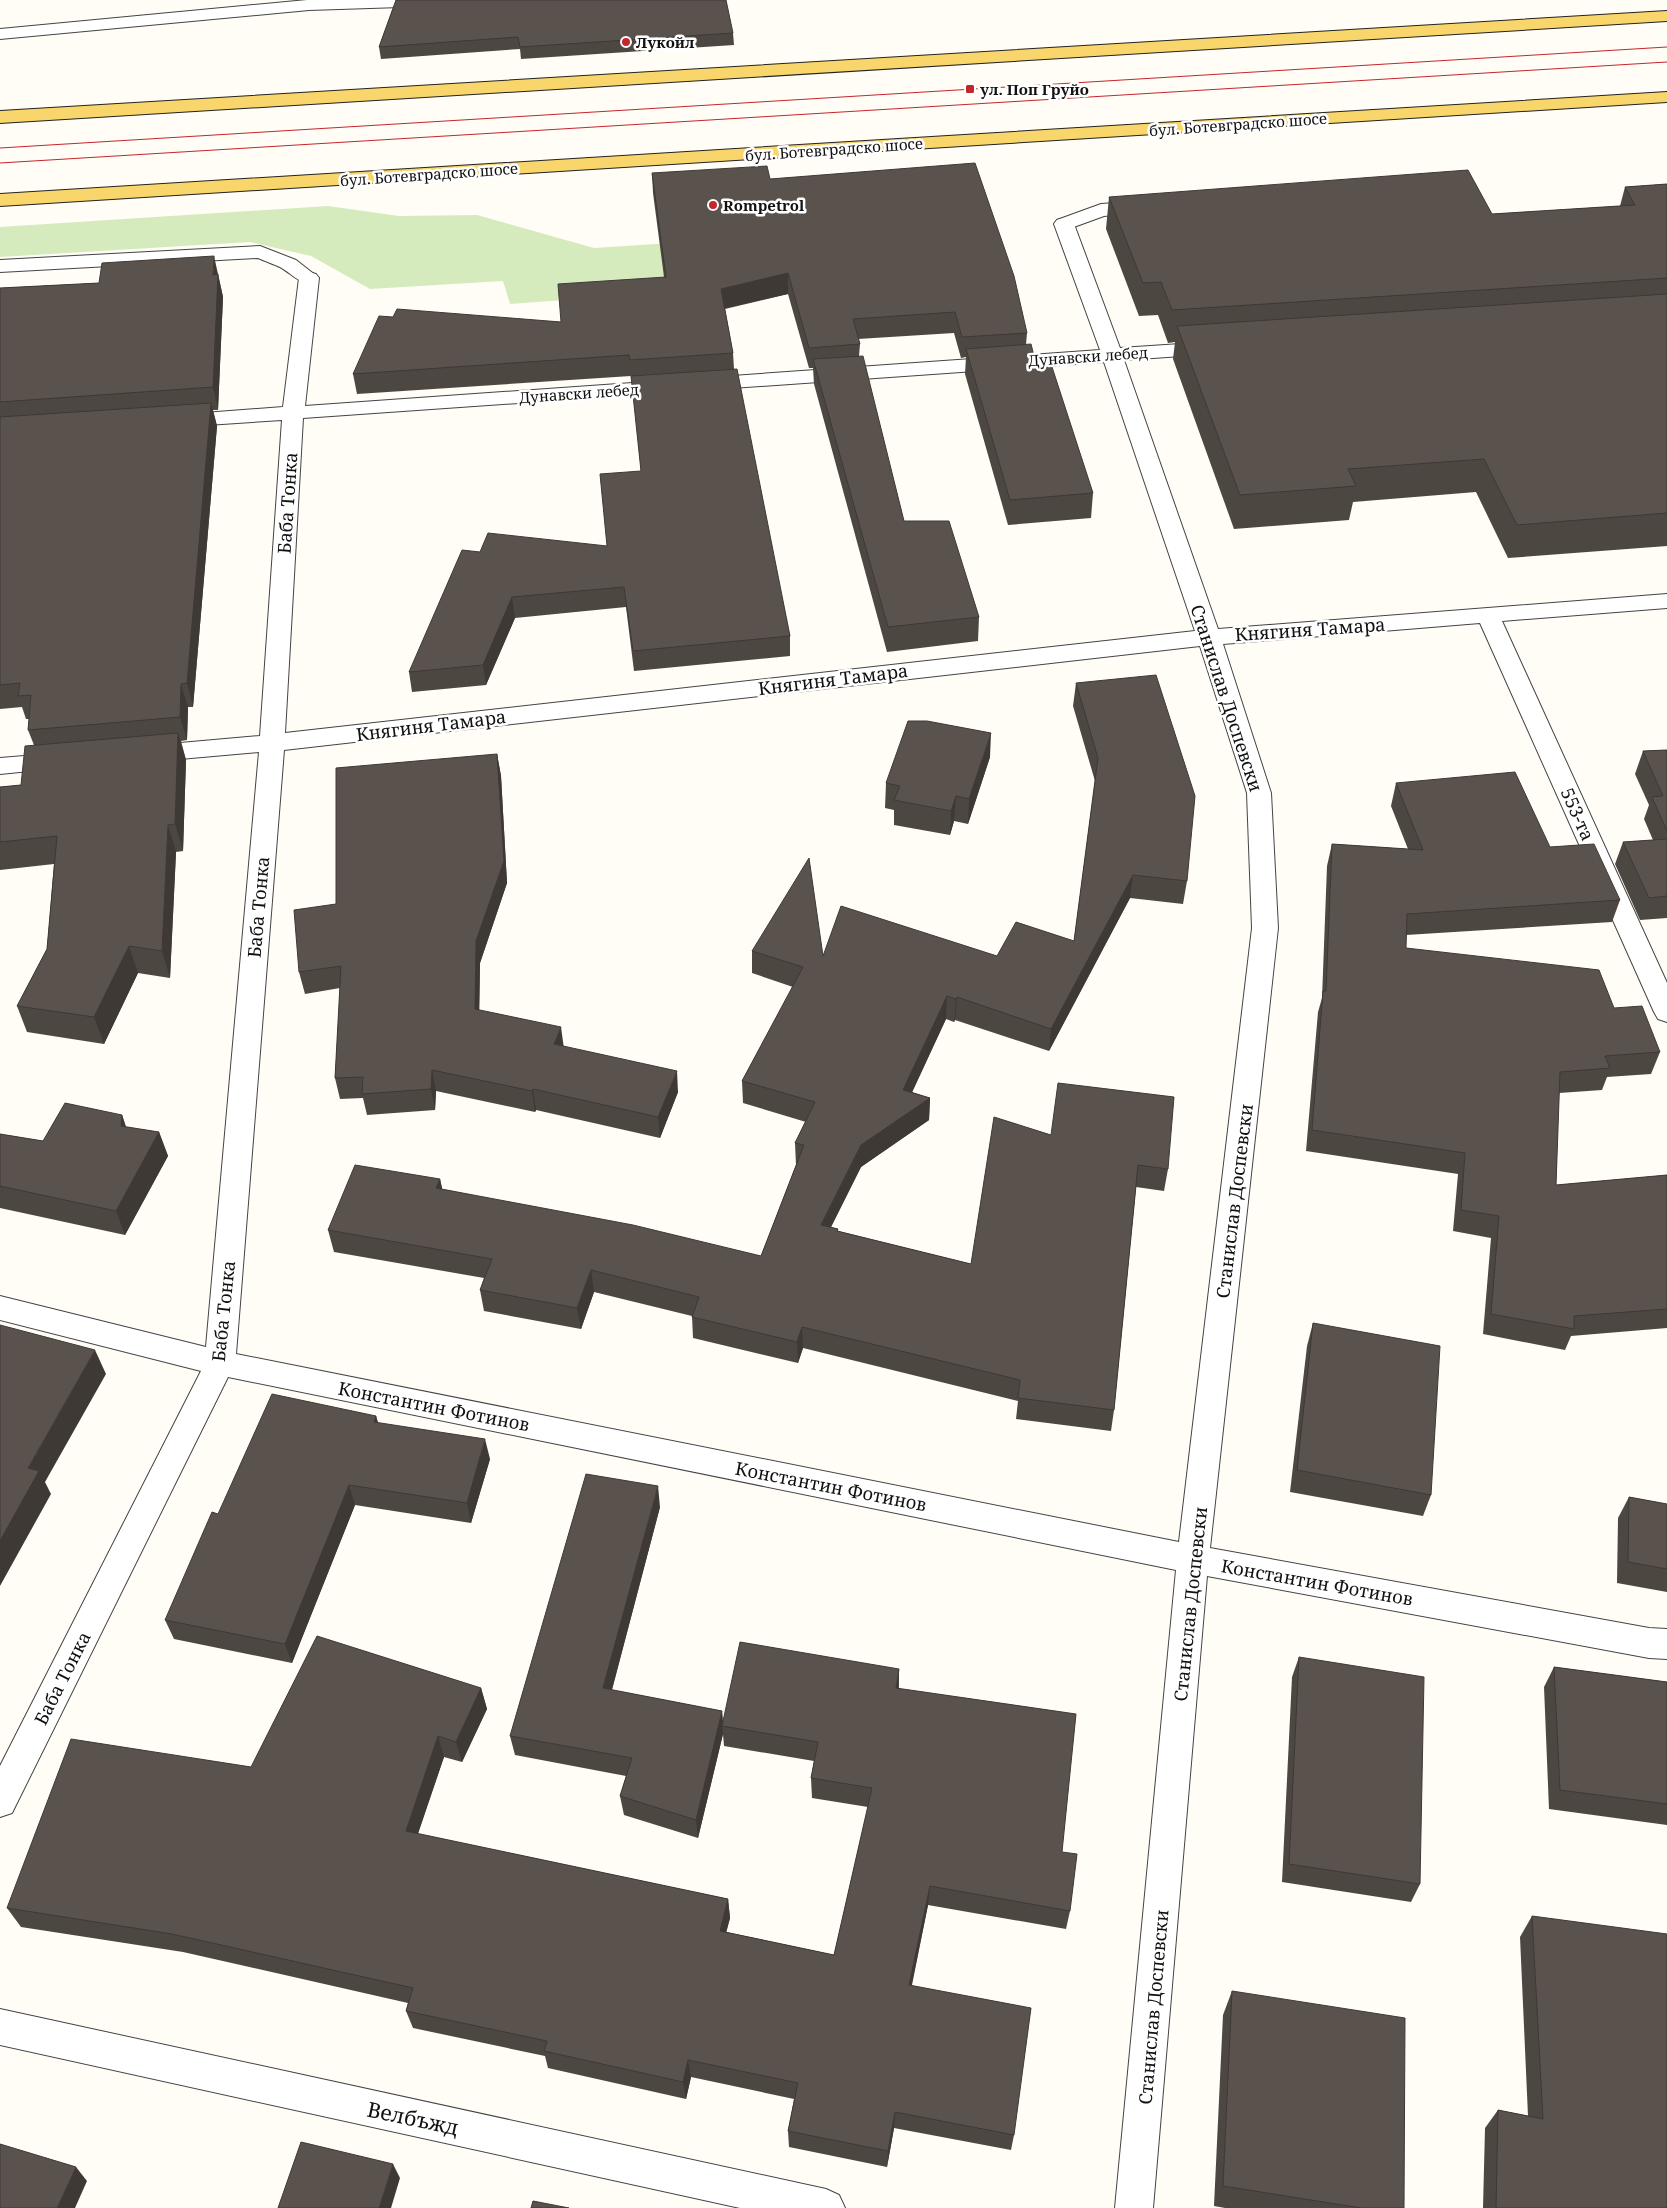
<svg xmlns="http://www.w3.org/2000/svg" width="1667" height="2208" viewBox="0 0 1667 2208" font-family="'Noto Serif',serif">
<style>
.green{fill:#d5ebbd}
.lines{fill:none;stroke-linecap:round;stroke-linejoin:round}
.lane-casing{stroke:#444;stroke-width:2}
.street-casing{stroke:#444;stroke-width:2}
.primary-casing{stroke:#222;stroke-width:2}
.lane{fill:#fff;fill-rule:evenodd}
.street{fill:#fff;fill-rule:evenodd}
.primary{fill:#f9d66b;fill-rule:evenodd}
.tram{stroke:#c4262e;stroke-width:1}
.wall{fill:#4d4742}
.shaded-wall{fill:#3f3936}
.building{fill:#5a524d;stroke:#3f3936}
.poi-dot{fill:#c4262e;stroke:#fff;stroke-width:2}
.labels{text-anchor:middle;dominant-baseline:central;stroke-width:5;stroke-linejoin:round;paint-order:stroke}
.far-poi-label{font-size:15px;font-weight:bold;fill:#111;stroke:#fff;text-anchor:start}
.far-street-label{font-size:15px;fill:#111;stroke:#fff}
.street-label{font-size:18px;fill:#111;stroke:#fff}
.near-street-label{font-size:21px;fill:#111;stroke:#fff}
</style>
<rect width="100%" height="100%" fill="#fffdf5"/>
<polygon class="green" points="328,206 399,216 477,215 594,248 855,231 869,277 510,304 503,281 370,289 311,256 250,242 0,257 0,227"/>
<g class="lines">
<g class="lane-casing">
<g id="lane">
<polygon points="1146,201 1153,203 1156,207 1153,211 1104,216 1071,228 1064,230 1057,228 1054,224 1057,220 1101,204"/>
<path d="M260,246L296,260L319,278L316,282C300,286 293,274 280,267C273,264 265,261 258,258L0,272V260Z"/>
</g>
</g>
<g class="street-casing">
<g id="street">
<polygon points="307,0 471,0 468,4 462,5 309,10 0,39 0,29"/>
<path d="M1064,218L1071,220L1074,224L1120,348L1211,342L1218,344L1221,348L1218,352L1211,354L1124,360L1218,629L1667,594V608L1502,621L1667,983V1022L1658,1019L1654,1012L1480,623L1223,644L1271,793L1278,928L1210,1548L1649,1628L1667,1629V1659L1649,1658L1207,1576L1153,2208H1115L1176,1570L228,1377L12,1813L0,1817V1766L201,1371L0,1320V1296L206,1347L259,752L146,762L137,760L134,754L137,748L146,746L260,736L282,420L177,427L170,425L166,421L170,417L177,415L283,407L299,278L302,274L309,272L316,274L319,278L305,406L1100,350L1054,224L1057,220ZM1104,362L1195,631L285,733L303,418ZM1200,646L1247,793L1252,928L1179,1542L236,1354L284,750Z"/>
<polygon points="61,753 70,755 73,761 70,767 0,774 0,758"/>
<polygon points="0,2009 826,2189 839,2195 845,2208 740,2208 0,2045"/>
</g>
</g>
<g class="primary-casing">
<g id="primary">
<polygon points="1667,11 1667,21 0,123 0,111"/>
<polygon points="1667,92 1667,102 0,206 0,194"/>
</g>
</g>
<use href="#lane" class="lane"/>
<use href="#street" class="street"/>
<use href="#primary" class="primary"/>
<g class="tram">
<polyline points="0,148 1667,47"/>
<polyline points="0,163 1667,62"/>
</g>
</g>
<g class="wall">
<polygon points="396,0 733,33 734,45 521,59 520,49 381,59 379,47"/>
<polygon points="652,173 770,179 1027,333 1026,345 1093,493 1091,518 1008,525 965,374 966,357 961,358 954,333 858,339 860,344 859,356 904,521 979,617 978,641 887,652 814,384 813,368 809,368 788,294 725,309 733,353 734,369 790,636 790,656 634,671 626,607 515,618 486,685 412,692 409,672 480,552 607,546 641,471 632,381 631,376 357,394 353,374 393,317 561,322 664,277 653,193"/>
<polygon points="1667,184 1667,546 1508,558 1476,492 1353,502 1349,520 1234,529 1173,359 1175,342 1168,343 1158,315 1139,316 1106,229 1109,197 1492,214 1620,206 1625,187"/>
<polygon points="218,274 223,297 218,410 213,410 217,426 193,707 188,707 187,740 181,741 186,760 183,851 176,852 170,978 138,973 104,1044 27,1032 17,1006 47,949 54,864 0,870 0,787 21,785 34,745 28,730 29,719 26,719 22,707 0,709 0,288 99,283"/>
<polygon points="1076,683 1187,881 1183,904 1130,898 1049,1051 955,1020 954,1022 946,1019 912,1092 930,1098 929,1120 861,1167 831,1227 838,1229 838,1231 971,1264 1051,1135 1168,1169 1164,1191 1136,1187 1114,1410 1111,1431 1016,1419 1018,1401 803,1348 798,1363 693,1338 692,1316 594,1292 581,1329 484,1311 480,1290 484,1278 334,1252 328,1230 440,1179 442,1189 761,1256 796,1165 795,1143 806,1122 743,1103 742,1081 793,987 752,973 752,951 823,956 997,956 1074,941 1095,781 1073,706"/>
<polygon points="1667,750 1667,918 1640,920 1615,864 1623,842 1653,840 1644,819 1649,805 1635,774 1643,751"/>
<polygon points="497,754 501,776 507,883 480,963 479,1010 564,1046 678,1092 660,1138 536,1110 535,1112 436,1091 435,1110 367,1115 363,1098 340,1099 335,1078 340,988 305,994 299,972 336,904"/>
<polygon points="990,757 968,824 954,821 950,835 894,825 894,810 885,808 886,783"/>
<polygon points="1396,783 1550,847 1620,900 1612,922 1406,935 1406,948 1614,1008 1660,1052 1651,1074 1607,1077 1602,1090 1559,1093 1556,1185 1667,1175 1667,1328 1571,1336 1565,1350 1483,1334 1491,1238 1453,1231 1458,1174 1306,1151 1318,1012 1322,998 1327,866 1332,844 1408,849 1391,806"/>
<polygon points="122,1115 126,1127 159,1132 168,1156 125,1235 0,1208 0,1134 43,1141"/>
<polygon points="1313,1323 1431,1495 1423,1516 1290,1492 1307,1346"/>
<polygon points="376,1416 378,1423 490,1459 471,1523 355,1505 292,1663 174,1639 165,1620 218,1514"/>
<polygon points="1629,1497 1667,1504 1667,1592 1617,1583 1618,1518"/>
<polygon points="660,1507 612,1690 722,1711 723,1722 899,1669 899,1688 1062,1852 1070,1911 1066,1929 928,1905 912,1985 1014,2135 1011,2150 894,2128 887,2167 789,2147 788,2131 794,2099 691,2077 686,2099 548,2068 545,2056 413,2028 406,2011 408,2003 183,1952 21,1927 7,1908 481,1688 487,1709 462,1762 444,1757 418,1834 728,1899 730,1918 726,1932 834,1955 868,1807 812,1798 811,1778 814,1761 724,1746 723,1734 698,1838 624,1815 620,1796 626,1776 515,1755 510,1736"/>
<polygon points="1299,1657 1420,1884 1411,1902 1282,1882 1292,1677"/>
<polygon points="1554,1667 1667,1682 1667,1825 1549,1809 1544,1687"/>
<polygon points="1532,1916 1667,2208 1483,2208 1485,2128 1498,2110 1528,2116 1520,1937"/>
<polygon points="1232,1991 1404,2208 1225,2208 1214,2206 1223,2015"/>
</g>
<g class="shaded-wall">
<polygon points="214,256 223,297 218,410 213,387 213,275"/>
<polygon points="788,273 788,294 721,309 721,289"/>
<polygon points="211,403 217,426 193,707 187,683"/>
<polygon points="512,597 515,618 486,685 483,665"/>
<polygon points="181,684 188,707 187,740 180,717"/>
<polygon points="178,733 186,760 183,851 175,824"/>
<polygon points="991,733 990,757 968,824 969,799"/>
<polygon points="497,754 501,776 507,883 480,963 479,1031 475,1009 476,941"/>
<polygon points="956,796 954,821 950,835 951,811"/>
<polygon points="168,825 176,852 170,978 162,951"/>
<polygon points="1133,875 1130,898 1049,1051 1051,1029"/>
<polygon points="129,946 138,973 104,1044 94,1017"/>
<polygon points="947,996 946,1019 903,1112 903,1090"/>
<polygon points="957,997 955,1020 954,1022 956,999"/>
<polygon points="561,1027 564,1049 554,1044"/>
<polygon points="432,1070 436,1091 435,1110 431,1089"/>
<polygon points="677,1071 678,1092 660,1138 658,1117"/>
<polygon points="533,1089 536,1110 535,1112 532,1091"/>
<polygon points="930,1098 929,1120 861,1167 821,1247 821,1225 861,1145"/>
<polygon points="122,1115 130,1139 121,1126"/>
<polygon points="159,1132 168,1156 125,1235 116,1211"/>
<polygon points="440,1179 445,1201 436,1188"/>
<polygon points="591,1270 594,1292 581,1329 577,1308"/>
<polygon points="802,1327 803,1348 798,1363 797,1342"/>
<polygon points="95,1350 106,1374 45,1482 51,1494 0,1586 0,1541 28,1468"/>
<polygon points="376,1416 382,1436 374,1422"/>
<polygon points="485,1439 490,1459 471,1523 467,1503"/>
<polygon points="349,1485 355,1505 292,1663 285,1644"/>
<polygon points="658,1486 660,1507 607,1708 603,1688"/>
<polygon points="899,1669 898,1690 896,1688"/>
<polygon points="481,1688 487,1709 462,1762 456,1742"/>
<polygon points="722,1711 723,1726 722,1726 723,1734 698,1838 696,1820"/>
<polygon points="438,1736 444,1757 412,1850 406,1831"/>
<polygon points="930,1886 928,1905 908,2002 909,1985"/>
<polygon points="728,1899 730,1918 722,1949 720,1931"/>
<polygon points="688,2060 691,2077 686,2099 683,2082"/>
<polygon points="895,2112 894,2128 887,2167 888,2151"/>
<polygon points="393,2164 400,2178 391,2208 379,2208"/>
<polygon points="76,2167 87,2181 75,2208 57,2208"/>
</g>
<g class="building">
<polygon points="396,0 726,0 733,33 520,47 518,37 379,47"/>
<polygon points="975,163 1014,276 1027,333 962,337 955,312 853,319 860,344 809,348 788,273 721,289 733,353 630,360 629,355 353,374 379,316 393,317 397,309 561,322 558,284 666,277 652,173 767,166 770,179"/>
<polygon points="1468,170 1492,214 1635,205 1625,187 1667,184 1667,278 1172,310 1161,282 1143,283 1109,197"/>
<polygon points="214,256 213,275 218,274 213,387 0,402 0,288 99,283 102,263"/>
<polygon points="1667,294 1667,513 1517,525 1484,459 1348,469 1356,486 1240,495 1177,326"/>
<polygon points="1031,344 1037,368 1052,367 1093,493 1010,500 966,349"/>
<polygon points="863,356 904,521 949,521 979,617 888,627 813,359"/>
<polygon points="737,369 790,636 633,651 624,587 512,597 483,665 409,672 462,550 480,552 488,533 607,546 600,474 641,471 631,376"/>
<polygon points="211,403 187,683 181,684 180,717 28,730 31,695 18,696 20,683 0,685 0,417"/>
<polygon points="1156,675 1195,796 1187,881 1133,875 1051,1029 957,997 956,999 947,996 903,1090 930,1098 861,1145 821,1225 838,1229 837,1231 971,1264 994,1117 1051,1135 1058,1083 1174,1097 1168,1169 1138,1165 1114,1410 1018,1398 1020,1380 802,1327 797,1342 692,1317 699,1297 591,1270 577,1308 480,1290 492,1259 328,1230 355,1165 440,1179 436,1188 633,1225 761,1256 804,1145 795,1143 815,1102 742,1081 803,967 752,951 809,858 823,956 841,906 997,956 1016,922 1074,941 1098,758 1076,683"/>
<polygon points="908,721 927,721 991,733 969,799 956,796 951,811 894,800 900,786 886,783"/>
<polygon points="178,733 175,824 168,825 162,951 129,946 94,1017 17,1006 47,949 57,836 0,842 0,787 21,785 25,746"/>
<polygon points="1667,750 1667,831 1652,797 1663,796 1643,751"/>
<polygon points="497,754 504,861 476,941 475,1009 561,1027 554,1044 677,1071 658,1117 533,1089 532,1091 432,1070 431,1089 362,1094 363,1077 335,1078 341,966 299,972 294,910 336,904 336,768"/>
<polygon points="1515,772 1550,847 1594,844 1620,900 1407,914 1406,948 1599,970 1614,1008 1642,1006 1660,1052 1605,1056 1610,1068 1560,1072 1556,1185 1667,1175 1667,1309 1574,1316 1574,1329 1491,1314 1499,1216 1461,1210 1465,1153 1312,1130 1323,991 1326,991 1332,844 1423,850 1396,783"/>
<polygon points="1667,839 1667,896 1649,898 1623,842"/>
<polygon points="65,1103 122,1115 121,1126 159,1132 116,1211 0,1186 0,1134 43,1141"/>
<polygon points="1313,1323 1440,1346 1431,1495 1297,1470"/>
<polygon points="0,1325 95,1350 28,1468 39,1471 0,1541"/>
<polygon points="272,1394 376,1416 374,1422 485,1439 467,1503 349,1485 285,1644 165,1620 212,1512 218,1514"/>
<polygon points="586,1474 658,1486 603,1688 722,1711 696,1820 620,1796 632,1758 510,1736"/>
<polygon points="1629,1497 1667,1504 1667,1569 1628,1562"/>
<polygon points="317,1636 481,1688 456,1742 438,1736 406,1831 728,1899 720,1931 834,1955 872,1788 811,1778 818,1742 722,1726 740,1642 899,1669 896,1688 1076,1714 1062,1852 1077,1854 1070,1911 930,1886 909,1985 1031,2008 1014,2135 895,2112 888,2151 788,2131 798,2083 688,2060 683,2082 544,2051 547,2041 406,2011 413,1988 172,1934 7,1908 71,1739 251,1767"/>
<polygon points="1299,1657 1424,1677 1420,1884 1289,1864"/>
<polygon points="1554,1667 1667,1682 1667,1804 1560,1790"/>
<polygon points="1532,1916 1667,1934 1667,2208 1496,2208 1498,2110 1543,2119"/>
<polygon points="1232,1991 1405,2018 1404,2208 1361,2208 1223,2186"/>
<polygon points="301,2142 393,2164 379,2208 278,2208"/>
<polygon points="0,2144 76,2167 57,2208 0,2208"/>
<polygon points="533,2201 569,2208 531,2208"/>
</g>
<g class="poi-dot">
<circle cx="626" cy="42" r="5"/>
<rect x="965" y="84" width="10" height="10" rx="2.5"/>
<circle cx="713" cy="205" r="5"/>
</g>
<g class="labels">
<g class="far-poi-label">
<text x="636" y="42">Лукойл</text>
<text x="980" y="89">ул. Поп Груйо</text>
<text x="723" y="205">Rompetrol</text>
</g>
<g class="far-street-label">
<text transform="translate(1238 124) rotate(-4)">бул. Ботевградско шосе</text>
<text transform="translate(834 149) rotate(-4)">бул. Ботевградско шосе</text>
<text transform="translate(429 174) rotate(-4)">бул. Ботевградско шосе</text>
<text transform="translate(1088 356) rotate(-4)">Дунавски лебед</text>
<text transform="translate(579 393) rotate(-4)">Дунавски лебед</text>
</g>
<g class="street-label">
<text transform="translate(287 503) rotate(-86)">Баба Тонка</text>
<text transform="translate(1310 629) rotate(-4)">Княгиня Тамара</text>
<text transform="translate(833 679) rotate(-7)">Княгиня Тамара</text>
<text transform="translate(1227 698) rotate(72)">Станислав Доспевски</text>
<text transform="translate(431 725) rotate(-7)">Княгиня Тамара</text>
<text transform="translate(1578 814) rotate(66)">553-та</text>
<text transform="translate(258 907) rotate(-85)">Баба Тонка</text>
<text transform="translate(1234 1201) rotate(-83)">Станислав Доспевски</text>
<text transform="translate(223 1311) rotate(-84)">Баба Тонка</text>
<text transform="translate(434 1406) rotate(11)">Константин Фотинов</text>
<text transform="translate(831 1486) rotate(11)">Константин Фотинов</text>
<text transform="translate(1317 1582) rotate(10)">Константин Фотинов</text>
<text transform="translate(1190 1604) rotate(-84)">Станислав Доспевски</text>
<text transform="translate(62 1678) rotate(-63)">Баба Тонка</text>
<text transform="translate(1153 2007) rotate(-85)">Станислав Доспевски</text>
</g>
<g class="near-street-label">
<text transform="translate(413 2118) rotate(12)">Велбъжд</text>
</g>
</g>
</svg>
